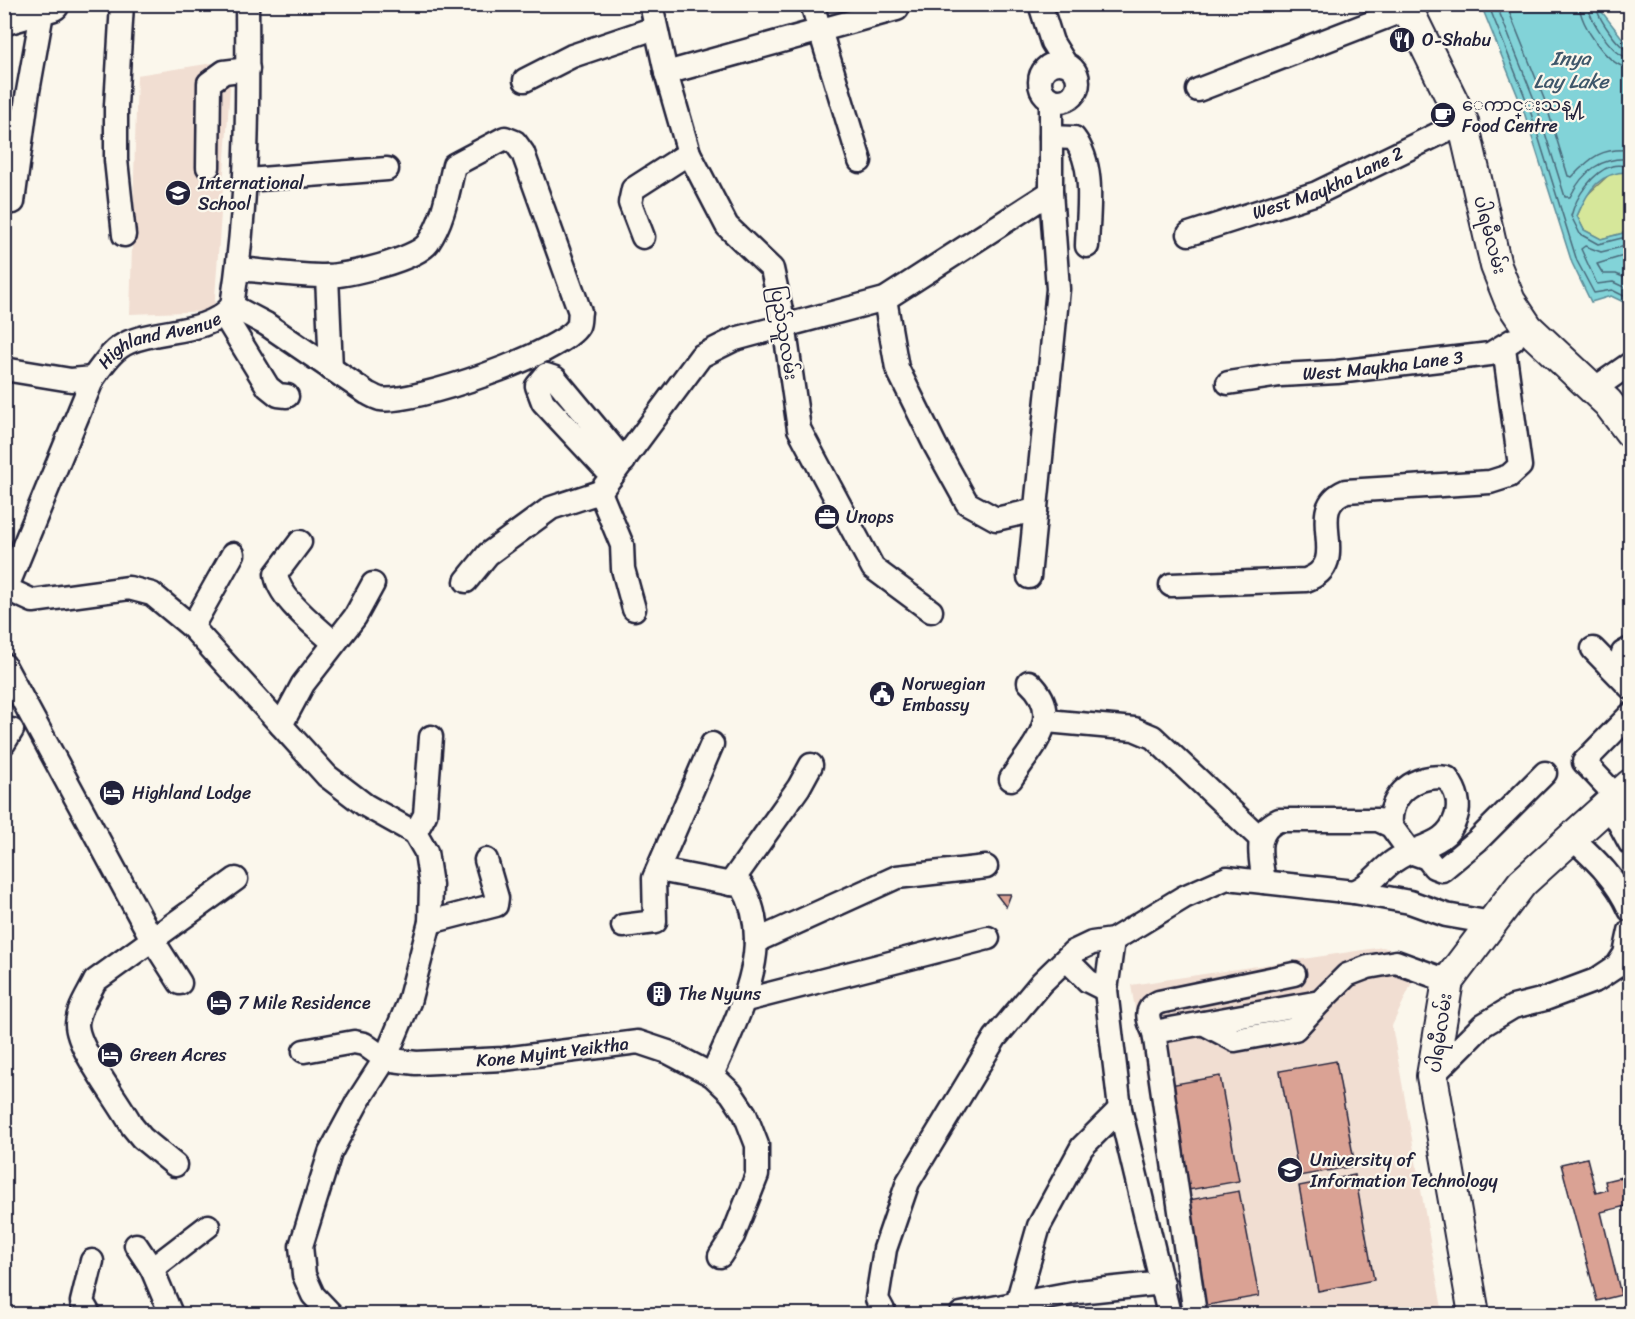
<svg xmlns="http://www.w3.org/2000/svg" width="1635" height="1319" viewBox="0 0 1635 1319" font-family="Sriracha,'Noto Sans Myanmar',sans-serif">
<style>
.built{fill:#f1ded2}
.green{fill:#d6e79a;stroke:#7c846a;stroke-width:1.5}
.water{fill:#82d3d8;stroke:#5c8c99;stroke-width:1.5}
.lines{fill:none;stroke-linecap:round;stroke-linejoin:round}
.shore{stroke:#48697a;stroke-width:1.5}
.building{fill:#daa294;stroke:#22223b;stroke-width:1.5}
.minor-casing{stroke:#22223b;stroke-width:27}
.major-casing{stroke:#22223b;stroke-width:34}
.highway-casing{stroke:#22223b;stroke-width:38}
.minor{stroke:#fbf7ec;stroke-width:22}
.major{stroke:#fbf7ec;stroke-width:30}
.highway{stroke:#fbf7ec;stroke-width:33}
.labels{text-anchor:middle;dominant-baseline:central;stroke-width:4.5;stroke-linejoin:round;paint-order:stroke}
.poi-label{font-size:18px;fill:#22223b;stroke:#fbf7ec;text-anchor:start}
.street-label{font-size:18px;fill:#22223b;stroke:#fbf7ec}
.water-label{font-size:20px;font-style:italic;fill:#3f576a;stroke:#fbf7ec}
</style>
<rect width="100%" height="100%" fill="#fbf7ec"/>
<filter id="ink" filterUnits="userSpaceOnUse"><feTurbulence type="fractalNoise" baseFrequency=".0167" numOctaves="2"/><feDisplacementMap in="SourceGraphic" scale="12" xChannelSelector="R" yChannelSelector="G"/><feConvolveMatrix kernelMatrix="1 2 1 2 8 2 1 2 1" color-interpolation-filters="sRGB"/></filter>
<g filter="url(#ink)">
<g class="built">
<polygon points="232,60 214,311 130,314 137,75"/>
<polygon points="1383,947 1422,961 1392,1026 1443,1314 1186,1314 1131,985"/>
</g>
<polygon class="green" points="1613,171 1630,172 1630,225 1627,232 1601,239 1584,230 1577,216 1586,196"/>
<path class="water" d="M1481,5H1601L1602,12L1630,48V172C1600,171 1588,190 1577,216L1584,230L1601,239L1627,232L1630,225V305L1611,296L1591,302L1572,263L1523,109Z"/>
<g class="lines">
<g class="shore">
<polyline points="1488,4 1529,107 1577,261 1594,293 1612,290 1630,299"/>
<path d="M1496,4L1536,104L1565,197H1570C1583,171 1601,157 1630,159"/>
<path d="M1506,4L1545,101L1568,176L1572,177C1592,156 1602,148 1630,150"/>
<path d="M1579,4C1580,25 1608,67 1630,68"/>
<path d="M1588,4C1589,20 1614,57 1630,58"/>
<path d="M1596,4C1596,16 1619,49 1630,51"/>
<path d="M1630,166C1625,166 1617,164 1612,166C1592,172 1576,197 1571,216L1580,234L1598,244L1630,236"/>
<polyline points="1630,245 1601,252 1585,246 1581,249 1597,284 1613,282 1630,290"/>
<polyline points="1630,254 1597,264 1603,274 1616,274 1630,280"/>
</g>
</g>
<g class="building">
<polygon points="996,894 1011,894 1006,907"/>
<polygon points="661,986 665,999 657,1001 654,989"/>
<polygon points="1336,1061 1355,1166 1299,1176 1280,1071"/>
<polygon points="1220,1076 1239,1181 1183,1191 1164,1086"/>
<polygon points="1587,1158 1596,1193 1607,1190 1605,1181 1630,1175 1630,1205 1601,1212 1621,1295 1597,1301 1561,1164"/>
<polygon points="1355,1175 1374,1280 1318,1291 1299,1186"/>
<polygon points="1239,1191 1259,1296 1203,1306 1183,1201"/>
</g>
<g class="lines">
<g class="minor-casing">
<g id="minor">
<polyline points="122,4 116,106 116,160 124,235"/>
<polyline points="651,4 666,73 689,153 727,226 772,269 784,324 799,429 873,568 931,611"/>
<polyline points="812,4 860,161"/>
<polyline points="1040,4 1052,42 1065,63"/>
<circle cx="1059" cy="82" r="19"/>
<polyline points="666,73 897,9 896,4"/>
<polyline points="525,80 572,56 655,28"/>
<polyline points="1198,90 1407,9"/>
<path d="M1051,137L1074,138C1096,167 1088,211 1087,246"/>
<polyline points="208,167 209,83 224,72 248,69"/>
<polyline points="246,180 387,169"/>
<polyline points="13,202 27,97 43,7"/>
<path id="s1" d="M1189,234L1317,193L1463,122"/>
<polyline points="643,237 630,203 633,189 689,153"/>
<polyline points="327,276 331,369"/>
<polyline points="885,299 897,368 936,447 967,503 996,519 1036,510"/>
<path d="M232,306L266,324L367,393C371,395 376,398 380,399C411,405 563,353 578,326C580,322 579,316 580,312L523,153L515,142L505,138L454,165C448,191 444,220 428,243C416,260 346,276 325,276C296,276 266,271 238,269"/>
<polyline points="224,315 268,387 278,395 287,396"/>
<polyline points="4,369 71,380 93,378"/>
<path id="s2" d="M1228,383L1280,375L1337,372L1490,354L1513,340"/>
<polyline points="1594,389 1630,364"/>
<polyline points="612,476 543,402 537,386 546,375 555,378 624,461"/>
<polyline points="600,492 622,545 623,569 634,609"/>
<path d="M300,542L276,574C278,598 316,626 333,642"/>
<polyline points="1029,577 1058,289 1051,192 1051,100"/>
<polyline points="466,581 488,554 551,508 600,492 701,356 735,339 885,299 1051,192"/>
<path d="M1171,585L1306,580C1355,562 1301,510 1346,491L1490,482L1509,476L1520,466L1504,348"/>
<polyline points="7,589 33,601 129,588 152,594 192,627 327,776 365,805 415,833 426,852 431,885 430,922 409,1002 385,1059 358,1101 330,1153 301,1246 304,1275 313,1295 331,1314"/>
<path id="s3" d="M4,594L93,378C103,365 112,349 129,342C162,328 207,335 232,306C248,205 248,106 247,4"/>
<polyline points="192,627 233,554"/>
<polyline points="1593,649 1630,687"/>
<polyline points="1623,653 1630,649"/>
<polyline points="4,665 152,939 180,983"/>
<polyline points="1047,721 1134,729 1153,737 1260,838"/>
<polyline points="281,725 303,684 355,617 373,584"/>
<polyline points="4,743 12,730"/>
<path d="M1011,779C1032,746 1066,716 1029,682"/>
<polyline points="1617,797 1584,762 1630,715"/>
<polyline points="1609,804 1630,843"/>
<polyline points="415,833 425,815 431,737"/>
<path d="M1572,838C1596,860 1617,880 1630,910"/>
<path d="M659,870L742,886C778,945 736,1019 712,1075"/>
<path d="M1264,882C1261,858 1252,832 1279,820H1378L1391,826L1410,852L1427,858L1434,867L1442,870L1478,840L1545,773"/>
<polyline points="730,884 799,787 811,765"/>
<path d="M1354,892C1372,885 1379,871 1394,861C1416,845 1447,847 1456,817C1461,802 1456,790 1447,778C1416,773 1388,794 1391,826"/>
<polyline points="430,922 496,905 497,898 486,860"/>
<polyline points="623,926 655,922 654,878 712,744"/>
<polyline points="1113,940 1106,990 1120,1109 1169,1314"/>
<polyline points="756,941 897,877 986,867"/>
<polyline points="1066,959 1088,981 1106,990"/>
<polyline points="742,1001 988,938"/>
<polyline points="1203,1023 1235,1040 1295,1029 1320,1002"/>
<path d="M1154,1032C1147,1019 1144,1009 1159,1002L1294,974"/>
<path id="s4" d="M304,1051L354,1042L364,1044L385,1059L416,1063L504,1059L638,1042L668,1052L712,1075L731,1093L745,1114L757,1145V1175L733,1236L720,1256"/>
<polyline points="1432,1076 1483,1025 1513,1007 1545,999 1596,980 1617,966 1625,954 1630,931"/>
<path d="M175,1165L142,1138L132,1126C119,1101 77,1049 77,1024C78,1009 89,994 95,981L236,879"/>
<polyline points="136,1245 152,1269 171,1314"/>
<polyline points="152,1269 208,1226"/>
<polyline points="1017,1303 1039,1226 1082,1147 1120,1109"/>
<polyline points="89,1314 82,1302 92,1261"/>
<polyline points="885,1314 877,1299 885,1249 908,1182 995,1038 1041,983 1073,952 1092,943 1113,940 1184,897 1227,878 1354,892 1410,902 1446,915 1492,923"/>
<polyline points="961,1314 1078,1292 1163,1283"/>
<polyline points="1195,1314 1154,1032 1320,1002 1347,975 1368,967 1396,962 1448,981"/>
</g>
</g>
<g class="major-casing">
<g id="major">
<polyline points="1405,4 1463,122 1496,266 1510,301 1528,328 1608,403 1630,432"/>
<polyline points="1474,1314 1432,1076 1448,981 1522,883 1630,785"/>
</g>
</g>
<g class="highway-casing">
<polyline id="highway" points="4,18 52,4"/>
</g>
<use href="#minor" class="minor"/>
<use href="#major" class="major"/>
<use href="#highway" class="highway"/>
</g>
</g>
<defs>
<g id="restaurant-disc" transform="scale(1.35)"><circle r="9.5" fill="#22223b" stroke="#fbf7ec"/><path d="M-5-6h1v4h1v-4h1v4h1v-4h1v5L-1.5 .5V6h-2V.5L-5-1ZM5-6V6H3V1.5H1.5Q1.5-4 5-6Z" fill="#fff"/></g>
<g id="cafe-disc" transform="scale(1.35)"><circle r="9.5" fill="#22223b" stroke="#fbf7ec"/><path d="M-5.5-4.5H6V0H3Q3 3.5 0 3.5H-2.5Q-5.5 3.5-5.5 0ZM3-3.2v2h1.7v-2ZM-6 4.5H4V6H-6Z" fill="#fff"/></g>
<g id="school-disc" transform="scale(1.35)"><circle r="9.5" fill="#22223b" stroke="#fbf7ec"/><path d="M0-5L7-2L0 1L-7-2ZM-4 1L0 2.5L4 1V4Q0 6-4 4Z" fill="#fff"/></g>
<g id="office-disc" transform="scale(1.35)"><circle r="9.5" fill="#22223b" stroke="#fbf7ec"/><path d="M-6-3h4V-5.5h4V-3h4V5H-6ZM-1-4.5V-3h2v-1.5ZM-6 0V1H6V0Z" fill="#fff"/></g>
<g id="civic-disc" transform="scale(1.35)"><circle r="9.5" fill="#22223b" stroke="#fbf7ec"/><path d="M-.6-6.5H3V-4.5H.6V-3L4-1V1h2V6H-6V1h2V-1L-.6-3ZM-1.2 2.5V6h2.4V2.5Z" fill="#fff"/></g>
<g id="hotel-disc" transform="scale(1.35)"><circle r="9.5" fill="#22223b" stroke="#fbf7ec"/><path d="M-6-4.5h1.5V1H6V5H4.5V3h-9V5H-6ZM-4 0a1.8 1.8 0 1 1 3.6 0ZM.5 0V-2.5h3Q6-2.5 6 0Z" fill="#fff"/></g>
<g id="building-disc" transform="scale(1.35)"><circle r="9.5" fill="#22223b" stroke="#fbf7ec"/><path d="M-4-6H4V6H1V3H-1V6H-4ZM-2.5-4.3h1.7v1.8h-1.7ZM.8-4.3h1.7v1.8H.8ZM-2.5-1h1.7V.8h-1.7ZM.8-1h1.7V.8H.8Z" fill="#fff"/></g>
<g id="university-disc" transform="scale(1.35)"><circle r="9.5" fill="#22223b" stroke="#fbf7ec"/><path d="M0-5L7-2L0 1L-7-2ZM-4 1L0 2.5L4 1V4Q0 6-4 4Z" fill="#fff"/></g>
</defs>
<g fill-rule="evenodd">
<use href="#restaurant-disc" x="1402" y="40"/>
<use href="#cafe-disc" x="1443" y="115"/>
<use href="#school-disc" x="178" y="193"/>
<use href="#office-disc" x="827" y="517"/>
<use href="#civic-disc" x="882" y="694"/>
<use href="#hotel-disc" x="112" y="793"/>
<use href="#building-disc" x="659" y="994"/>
<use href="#hotel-disc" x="219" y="1003"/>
<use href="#hotel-disc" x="110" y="1055"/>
<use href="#university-disc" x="1290" y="1170"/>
</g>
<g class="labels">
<g class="poi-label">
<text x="1422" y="40">O-Shabu</text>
<text x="1462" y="105">ေကာင္းသန္႔<tspan x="1462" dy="21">Food Centre</tspan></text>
<text x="198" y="183">International<tspan x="198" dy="21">School</tspan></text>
<text x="846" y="517">Unops</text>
<text x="902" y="684">Norwegian<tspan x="902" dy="21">Embassy</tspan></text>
<text x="132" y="793">Highland Lodge</text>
<text x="678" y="994">The Nyuns</text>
<text x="238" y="1003">7 Mile Residence</text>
<text x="130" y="1055">Green Acres</text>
<text x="1310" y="1160">University of<tspan x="1310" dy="21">Information Technology</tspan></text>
</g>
<g class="street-label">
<text stroke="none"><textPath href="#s1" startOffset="148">West Maykha Lane 2</textPath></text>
<text transform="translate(1490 235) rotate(75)">ပါရမီလမ်း</text>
<text transform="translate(784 333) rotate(81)">ပြည်သူလမ်း</text>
<text stroke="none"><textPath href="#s3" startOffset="314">Highland Avenue</textPath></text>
<text stroke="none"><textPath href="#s2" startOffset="156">West Maykha Lane 3</textPath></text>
<text transform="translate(1440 1033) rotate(-82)">ပါရမီလမ်း</text>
<text stroke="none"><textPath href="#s4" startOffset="255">Kone Myint Yeiktha</textPath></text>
</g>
<g class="water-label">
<text x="1571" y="58">Inya<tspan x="1571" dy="23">Lay Lake</tspan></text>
</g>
</g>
<rect width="1635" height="1319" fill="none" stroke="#fbf7ec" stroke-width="24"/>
<rect x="12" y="12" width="1611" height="1295" fill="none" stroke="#22223b" stroke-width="2" filter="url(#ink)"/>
</svg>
